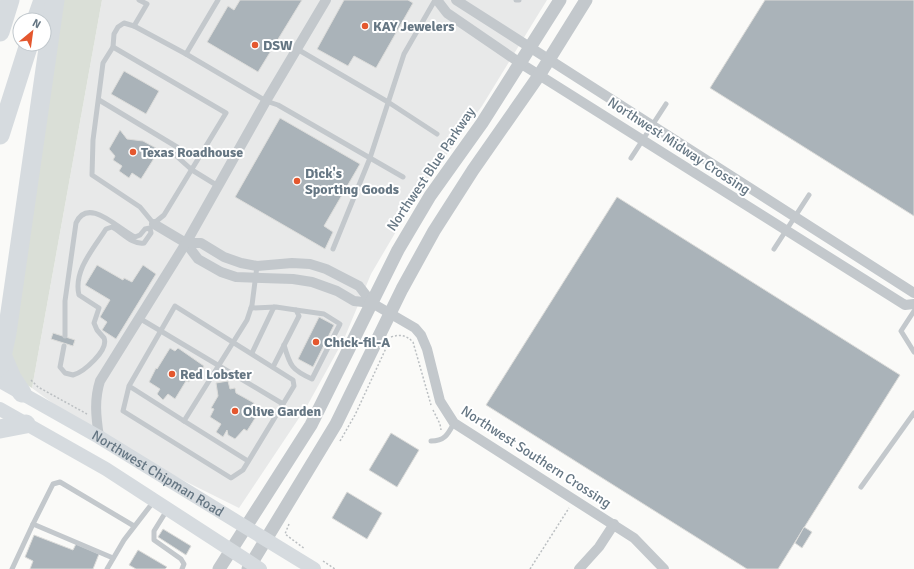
<svg xmlns="http://www.w3.org/2000/svg" width="914" height="569" viewBox="0 0 914 569" font-family="Signika,sans-serif">
<style>
.built{fill:#e8e9e9}
.green{fill:#dadfd7}
.building{fill:#aab3b9;stroke:#dcdcda}
.lines{fill:none;stroke-linecap:round;stroke-linejoin:round}
.path{stroke:#bbbfc2;stroke-width:1.5;stroke-dasharray:2 2;stroke-linecap:butt}
.service{stroke:#c3c8cc;stroke-width:5}
.minor{stroke:#c3c8cc;stroke-width:10}
.tertiary{stroke:#c3c8cc;stroke-width:13}
.secondary{stroke:#d6dbdf;stroke-width:14}
.motorway{stroke:#d6dbdf;stroke-width:19}
.poi-dot{fill:#e4572e;stroke:#fff;stroke-width:1.5}
.labels{text-anchor:middle;dominant-baseline:central;stroke-width:4;stroke-linejoin:round;paint-order:stroke}
.poi-label{font-size:14px;font-weight:bold;fill:#657683;stroke:#fff;text-anchor:start}
.street-label{font-size:14px;fill:#657683;stroke:#fff}
</style>
<rect width="100%" height="100%" fill="#fafaf8"/>
<polygon class="built" points="102,0 547,0 482,106 418,194 371,274 344,339 307,406 239,508 104,441 32,388"/>
<polygon class="green" points="61,0 102,0 32,388 17,379 10,360"/>
<g class="building">
<polygon points="240,0 302,0 258,72 207,42 228,6 234,10"/>
<polygon points="344,0 408,0 413,3 376,68 354,56 348,66 317,49"/>
<polygon points="765,0 914,0 914,216 710,88"/>
<polygon points="124,71 159,91 146,114 111,94"/>
<polygon points="280,118 360,164 324,226 333,232 325,249 235,197"/>
<polygon points="120,130 127,139 143,141 156,148 153,160 141,179 132,173 129,178 119,171 122,166 113,160 115,156 109,149"/>
<polygon points="617,197 900,375 778,569 747,569 486,405"/>
<polygon points="97,265 123,280 124,278 132,282 143,265 156,274 116,339 102,330 107,322 100,317 110,300 85,285"/>
<polygon points="319,317 334,325 313,367 298,359"/>
<polygon points="53,333 75,340 73,346 51,339"/>
<polygon points="170,348 175,351 178,348 204,366 199,375 192,372 189,382 186,381 175,399 168,394 163,400 157,394 160,389 149,382 156,368 157,369"/>
<polygon points="228,381 230,389 235,388 236,393 254,403 252,408 259,412 247,431 244,429 235,439 228,435 227,430 223,437 216,432 221,424 210,417 214,409 211,408 218,396 216,383"/>
<polygon points="391,433 419,450 397,487 369,470"/>
<polygon points="347,492 382,513 367,539 332,518"/>
<polygon points="804,527 812,532 802,548 795,543"/>
<polygon points="163,529 191,546 186,555 158,537"/>
<polygon points="34,535 73,550 76,544 99,554 93,569 30,569 33,561 25,557"/>
<polygon points="138,550 167,567 165,569 136,569 129,565"/>
</g>
<g class="lines">
<g class="path">
<path d="M391,337C400,334 406,335 413,342L431,405"/>
<polyline points="31,380 38,387 87,414"/>
<polyline points="433,410 440,424 441,430"/>
<polyline points="340,441 355,415 387,346"/>
<polyline points="289,524 285,534 305,549"/>
<polyline points="323,561 335,569"/>
<polyline points="530,569 569,508"/>
</g>
<g class="service">
<polyline points="516,0 519,0"/>
<polyline points="134,26 147,4 139,0"/>
<polyline points="113,47 226,113 164,215 153,224"/>
<polyline points="297,49 388,102 437,134"/>
<polyline points="186,54 218,0"/>
<polyline points="99,100 177,147"/>
<polyline points="173,153 192,170 218,186"/>
<polyline points="631,158 666,104"/>
<polyline points="154,224 140,207 92,175 93,140 103,63 113,47 114,34 118,27 124,23 134,26 186,54 266,101 278,105 403,177"/>
<polyline points="333,249 370,158 404,54 435,0"/>
<polyline points="774,249 809,195"/>
<polyline points="251,308 276,307 296,310 299,316 273,367"/>
<polyline points="914,311 901,331 914,352"/>
<polyline points="139,318 283,404"/>
<path d="M284,345C290,366 292,370 312,379L340,324L324,314L296,310"/>
<path d="M64,346L60,367L65,373L73,375C84,372 109,350 104,338L97,330L94,323L99,308L79,295C73,271 94,248 106,229L112,227C122,232 132,245 144,243L151,233L150,228L145,229L140,235L135,237C118,229 88,196 76,223L65,301V336"/>
<polyline points="252,353 274,307"/>
<polyline points="129,386 175,306 293,380 294,386 243,470 231,478 123,411 129,386 184,421 247,320 252,305 257,266"/>
<polyline points="184,421 248,461"/>
<path d="M431,441C445,441 448,434 454,423"/>
<polyline points="861,487 914,413"/>
<polyline points="167,510 154,531 154,540 181,559 184,564 182,569"/>
<polyline points="33,524 53,484 60,482 134,526"/>
<polyline points="12,569 33,524 113,558"/>
<polyline points="107,569 124,540 154,501"/>
</g>
<g class="minor">
<polyline points="437,0 447,13 520,63 905,305 914,304"/>
<polyline points="456,0 914,293"/>
<polyline points="154,224 186,243 198,259 221,272 236,277 293,279 312,282 337,291 354,301 372,303"/>
<polyline points="186,243 201,243 224,257 241,263 257,266 292,263 310,264 326,269 359,286 372,303 415,328 421,335 427,349 440,401 454,423 634,538 664,569"/>
<path d="M99,437C96,417 94,400 100,381L186,243L266,101L326,0"/>
<polyline points="579,569 599,547 614,524"/>
</g>
<g class="tertiary">
<polyline points="219,569 311,425 398,250 430,196 482,123 560,0"/>
<polyline points="248,569 336,424 402,289 434,231 473,170 540,74 586,0"/>
</g>
<g class="secondary">
<path id="s1" d="M0,381L99,437L314,569"/>
<polyline points="0,409 106,469 260,569"/>
</g>
<g class="motorway">
<polyline points="36,20 43,0"/>
<polyline points="0,32 10,0"/>
<polyline points="0,135 29,44"/>
<polyline points="3,357 12,378 22,393"/>
<polyline points="0,366 7,333 55,0"/>
<polyline points="0,429 26,424"/>
</g>
</g>
<g class="poi-dot">
<circle cx="365" cy="26" r="4"/>
<circle cx="255" cy="45" r="4"/>
<circle cx="133" cy="152" r="4"/>
<circle cx="297" cy="181" r="4"/>
<circle cx="316" cy="342" r="4"/>
<circle cx="172" cy="374" r="4"/>
<circle cx="235" cy="411" r="4"/>
</g>
<g class="labels">
<g class="poi-label">
<text x="373" y="26">KAY Jewelers</text>
<text x="263" y="45">DSW</text>
<text x="141" y="152">Texas Roadhouse</text>
<text x="305" y="173">Dick's<tspan x="305" dy="16">Sporting Goods</tspan></text>
<text x="324" y="342">Chick-fil-A</text>
<text x="180" y="374">Red Lobster</text>
<text x="243" y="411">Olive Garden</text>
</g>
<g class="street-label">
<text transform="translate(679 146) rotate(33)">Northwest Midway Crossing</text>
<text transform="translate(431 169) rotate(-56)">Northwest Blue Parkway</text>
<text transform="translate(536 457) rotate(33)">Northwest Southern Crossing</text>
<text stroke="none"><textPath href="#s1" startOffset="183">Northwest Chipman Road</textPath></text>
</g>
</g>
<g transform="translate(32 32) rotate(29)"><circle r="19" fill="#ffffff" stroke="#c1c8cd"/>
<path d="M0-3L7 15L0 10L-7 15Z" fill="#e4572e"/>
<text y="-6" font-size="11" font-weight="bold" text-anchor="middle" fill="#657683">N</text>
</g>
</svg>
